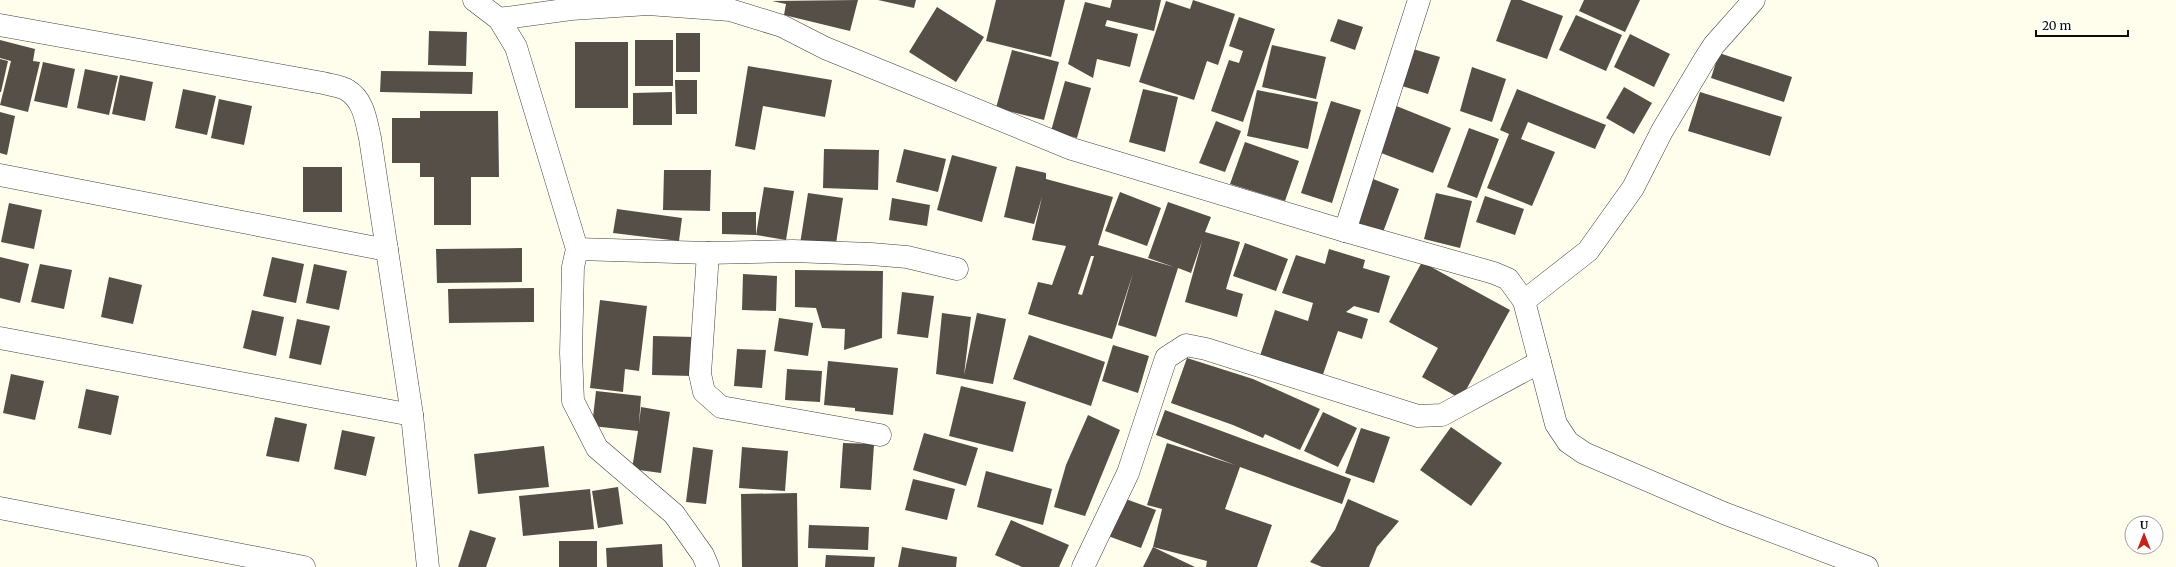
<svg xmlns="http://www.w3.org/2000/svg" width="2176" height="567" viewBox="0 0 2176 567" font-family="Merriweather,serif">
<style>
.building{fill:#564f48;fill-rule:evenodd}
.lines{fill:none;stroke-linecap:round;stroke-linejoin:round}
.minor-casing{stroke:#3f3f3f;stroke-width:23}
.minor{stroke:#fff;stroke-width:22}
</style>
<rect width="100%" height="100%" fill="#fffdec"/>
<g class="building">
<polygon points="858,0 850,31 784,15 786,4 772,1"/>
<polygon points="878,0 916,0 914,8"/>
<polygon points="996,0 1065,0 1051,57 986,41"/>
<polygon points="1112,0 1161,0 1154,31 1107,20 1105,26 1138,34 1130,67 1097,59 1093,78 1068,64 1085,2 1110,8"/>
<polygon points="1193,0 1235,14 1218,65 1207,61 1194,100 1139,82 1166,1 1190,9"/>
<polygon points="1511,0 1521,0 1563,16 1547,59 1496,41"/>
<polygon points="1584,0 1640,0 1625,32 1579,11"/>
<polygon points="937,7 984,37 956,82 909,52"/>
<polygon points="1576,15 1622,35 1606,71 1559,50"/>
<polygon points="1239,17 1275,29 1243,122 1211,111 1229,60 1239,63 1243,51 1229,46"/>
<polygon points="1338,19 1363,27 1355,50 1330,41"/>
<polygon points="429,31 467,32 466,66 428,65"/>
<rect x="676" y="33" width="24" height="39"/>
<polygon points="1630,34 1670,54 1654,87 1614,67"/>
<polygon points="0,40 35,49 33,61 40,62 28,112 0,105 11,61 0,58"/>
<rect x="635" y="40" width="38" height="46"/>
<rect x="575" y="42" width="53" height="66"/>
<polygon points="1272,45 1326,57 1316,99 1262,87"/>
<polygon points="1413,49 1440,57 1428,94 1402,86"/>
<polygon points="1012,50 1059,62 1044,120 996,108"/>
<polygon points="1719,53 1792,77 1784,102 1711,78"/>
<polygon points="0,59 8,61 1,92 0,92"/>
<polygon points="43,62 75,69 67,108 34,101"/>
<polygon points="748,66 832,80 825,117 763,106 755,150 735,146"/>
<polygon points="1472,67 1506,79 1492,122 1460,111"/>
<polygon points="85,69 118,76 109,115 77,108"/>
<polygon points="381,71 473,72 472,94 380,92"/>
<polygon points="120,75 153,82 145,121 112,114"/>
<polygon points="675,80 697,80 697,114 676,114"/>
<polygon points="1065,81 1091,88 1077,138 1051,131"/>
<polygon points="1624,87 1652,103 1634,134 1606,118"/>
<polygon points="183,89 216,96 207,135 175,128"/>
<polygon points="1143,89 1178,97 1165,152 1129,142"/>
<polygon points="1517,89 1606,125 1595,149 1528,122 1521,139 1555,152 1532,206 1487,188 1509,134 1500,130"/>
<polygon points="1257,90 1318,102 1308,149 1247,136"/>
<polygon points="672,92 672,125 633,125 633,93"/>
<polygon points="1700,92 1782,117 1770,156 1688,131"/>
<polygon points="219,99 252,106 244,145 211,138"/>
<polygon points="1331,101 1361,110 1332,203 1301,193"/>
<polygon points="1394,105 1451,128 1433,173 1376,151"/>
<polygon points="420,111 498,111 499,177 471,177 471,225 434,225 434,177 420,177 420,163 392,163 392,118 420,118"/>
<polygon points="0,112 15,116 7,155 0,153"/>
<polygon points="1216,121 1241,131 1225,172 1199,163"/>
<polygon points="1469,128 1499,139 1477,198 1447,187"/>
<polygon points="1245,142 1299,161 1285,201 1230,184"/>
<polygon points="824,149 879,150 878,190 823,188"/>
<polygon points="904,149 946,159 938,192 896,182"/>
<polygon points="952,155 997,167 982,222 937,210"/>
<path d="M1016,166L1046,173V179L1113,197L1098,245L1174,267L1148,258L1168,202L1211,217L1205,232L1240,242L1226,289L1243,294L1237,317L1185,302L1202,241L1191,273L1178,268L1156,337L1118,325L1133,273L1112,339L1028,314L1038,282L1052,285L1066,246L1032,240L1042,197L1034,224L1004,217ZM1091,256H1094L1082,295L1078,294Z"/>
<rect x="303" y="167" width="39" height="45"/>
<polygon points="664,170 711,170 710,211 663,210"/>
<polygon points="1373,179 1399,189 1382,235 1355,225"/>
<polygon points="764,187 794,191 786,240 756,235 722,234 722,212 756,212 756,235"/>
<polygon points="1120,192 1161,208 1147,246 1105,231"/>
<polygon points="808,193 843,198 835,250 800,244"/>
<polygon points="1436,193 1472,201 1460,248 1424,239"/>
<polygon points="1485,196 1524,209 1515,235 1476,222"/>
<polygon points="892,198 930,205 927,226 889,220"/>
<polygon points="9,203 42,210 34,249 1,242"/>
<polygon points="617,209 682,218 679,241 613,233"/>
<polygon points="1245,243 1288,259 1276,291 1233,276"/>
<polygon points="522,248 522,282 437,283 436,249"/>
<polygon points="1329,249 1365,260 1363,268 1390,276 1379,313 1354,306 1346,312 1368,319 1362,339 1338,331 1320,383 1258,362 1275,310 1308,321 1313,303 1282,293 1296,255 1325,264"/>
<polygon points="0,257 29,264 20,303 0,298"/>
<polygon points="272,257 304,264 296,303 263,296"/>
<polygon points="1422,262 1510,310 1461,399 1422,377 1438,348 1389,322"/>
<polygon points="40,264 72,270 64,309 31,302"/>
<polygon points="314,264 347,271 339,310 306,303"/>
<polygon points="795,270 883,271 882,338 844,350 845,329 822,328 816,308 795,307"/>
<polygon points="743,274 777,276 776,311 742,310"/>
<polygon points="109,277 142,285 133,324 101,317"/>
<polygon points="534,288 534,322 449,323 448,289"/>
<polygon points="902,292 934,296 928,338 897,334"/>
<polygon points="600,300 647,306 639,371 625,369 623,392 590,388"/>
<polygon points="252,310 284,317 276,356 243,348"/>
<polygon points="942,313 971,317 964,375 977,313 1006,319 993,384 936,374"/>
<polygon points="779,318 813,323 808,356 774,351"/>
<polygon points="297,319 330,326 321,365 289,358"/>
<polygon points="1029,335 1105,362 1091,406 1013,379"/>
<polygon points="653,336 695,337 693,376 652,375"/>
<polygon points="1113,345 1149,356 1138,393 1102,381"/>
<polygon points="737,349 766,350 762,388 734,386"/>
<polygon points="1187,358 1253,379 1320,409 1300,450 1265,434 1263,438 1233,425 1171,403"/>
<polygon points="828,361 898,368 893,415 855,411 855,408 824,405"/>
<polygon points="787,369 822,371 820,402 785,400"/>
<polygon points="11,374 44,381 35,420 3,413"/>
<polygon points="961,386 1026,402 1013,452 949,436"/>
<polygon points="86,389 119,396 111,435 78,428"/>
<polygon points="596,391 641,396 639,424 641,407 670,412 661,473 632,469 638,431 592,426"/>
<polygon points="1165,410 1351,479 1342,504 1240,467 1225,509 1272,525 1257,567 1206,567 1207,561 1153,547 1162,509 1147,505 1167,443 1235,465 1156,435"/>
<polygon points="1323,412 1357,428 1338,467 1304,451"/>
<polygon points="1088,415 1120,430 1085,516 1054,507 1066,465"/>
<polygon points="275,417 307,424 299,462 266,456"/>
<polygon points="1451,427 1502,463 1471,506 1420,470"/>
<polygon points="1361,428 1390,437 1374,483 1345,473"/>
<polygon points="342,430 375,437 366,476 334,469"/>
<polygon points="924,433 978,448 966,486 913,470"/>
<polygon points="843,443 874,444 871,490 840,488"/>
<polygon points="544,446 549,487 478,494 474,454"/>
<polygon points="693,447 713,450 706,504 686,502"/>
<polygon points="742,447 788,451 785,491 739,488"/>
<polygon points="986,471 1052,489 1043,525 977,507"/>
<polygon points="913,479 955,489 947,520 905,510"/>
<polygon points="618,487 623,524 598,528 592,491"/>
<polygon points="590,489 594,529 523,536 519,496"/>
<polygon points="797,493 798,567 742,567 741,494"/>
<polygon points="1123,498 1156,510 1141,548 1108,536"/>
<polygon points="1348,499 1399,521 1377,547 1369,567 1322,567 1310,562 1335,530"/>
<polygon points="1011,520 1069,545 1059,567 1022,567 995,555"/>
<polygon points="809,525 869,527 868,550 808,548"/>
<polygon points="470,530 496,538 486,567 458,567"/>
<rect x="559" y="541" width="38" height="26"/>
<polygon points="662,544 663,567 607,567 606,548"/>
<polygon points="902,547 957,557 956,567 898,567"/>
<polygon points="1153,547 1195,567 1143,567"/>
<polygon points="826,555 875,557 874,567 825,567"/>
</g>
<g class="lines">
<g class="minor-casing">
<g id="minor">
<polyline points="474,0 499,19 516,47 577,249 573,267 571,353 573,401 597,448 674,514 703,555 708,567"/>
<polyline points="499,19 571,9 648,4 730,10 782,26 825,48 1072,149 1345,231 1494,273 1508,279 1524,301 1556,424 1568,442 1584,453 1726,514 1867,567"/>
<path d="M0,25L323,83C330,85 341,86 347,90C364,100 366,121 370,138L412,415L428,567"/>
<polyline points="0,175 387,250"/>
<polyline points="1345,231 1419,0"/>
<polyline points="577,249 708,253 793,251 871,254 907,257 957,269"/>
<polyline points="708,253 700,374 704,392 721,407 880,435"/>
<polyline points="1524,301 1588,251 1633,188 1662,131 1705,59 1714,45 1754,0"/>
<polyline points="0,338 412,415"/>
<polyline points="0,508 304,567"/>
<polyline points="1083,567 1128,473 1166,358 1186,345 1206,349 1418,416 1442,415 1540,362"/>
</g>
</g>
<use href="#minor" class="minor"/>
</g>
<g transform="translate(2144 535)"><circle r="19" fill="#ffffff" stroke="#9e9e9e"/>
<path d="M0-3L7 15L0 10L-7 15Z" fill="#c6241b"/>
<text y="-6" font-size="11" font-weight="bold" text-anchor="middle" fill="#0c0c0c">U</text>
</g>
<path d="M2036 30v6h92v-6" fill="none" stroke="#0c0c0c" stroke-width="2"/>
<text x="2042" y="30" font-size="12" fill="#0c0c0c" stroke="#ffffff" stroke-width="3" paint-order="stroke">20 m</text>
</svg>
